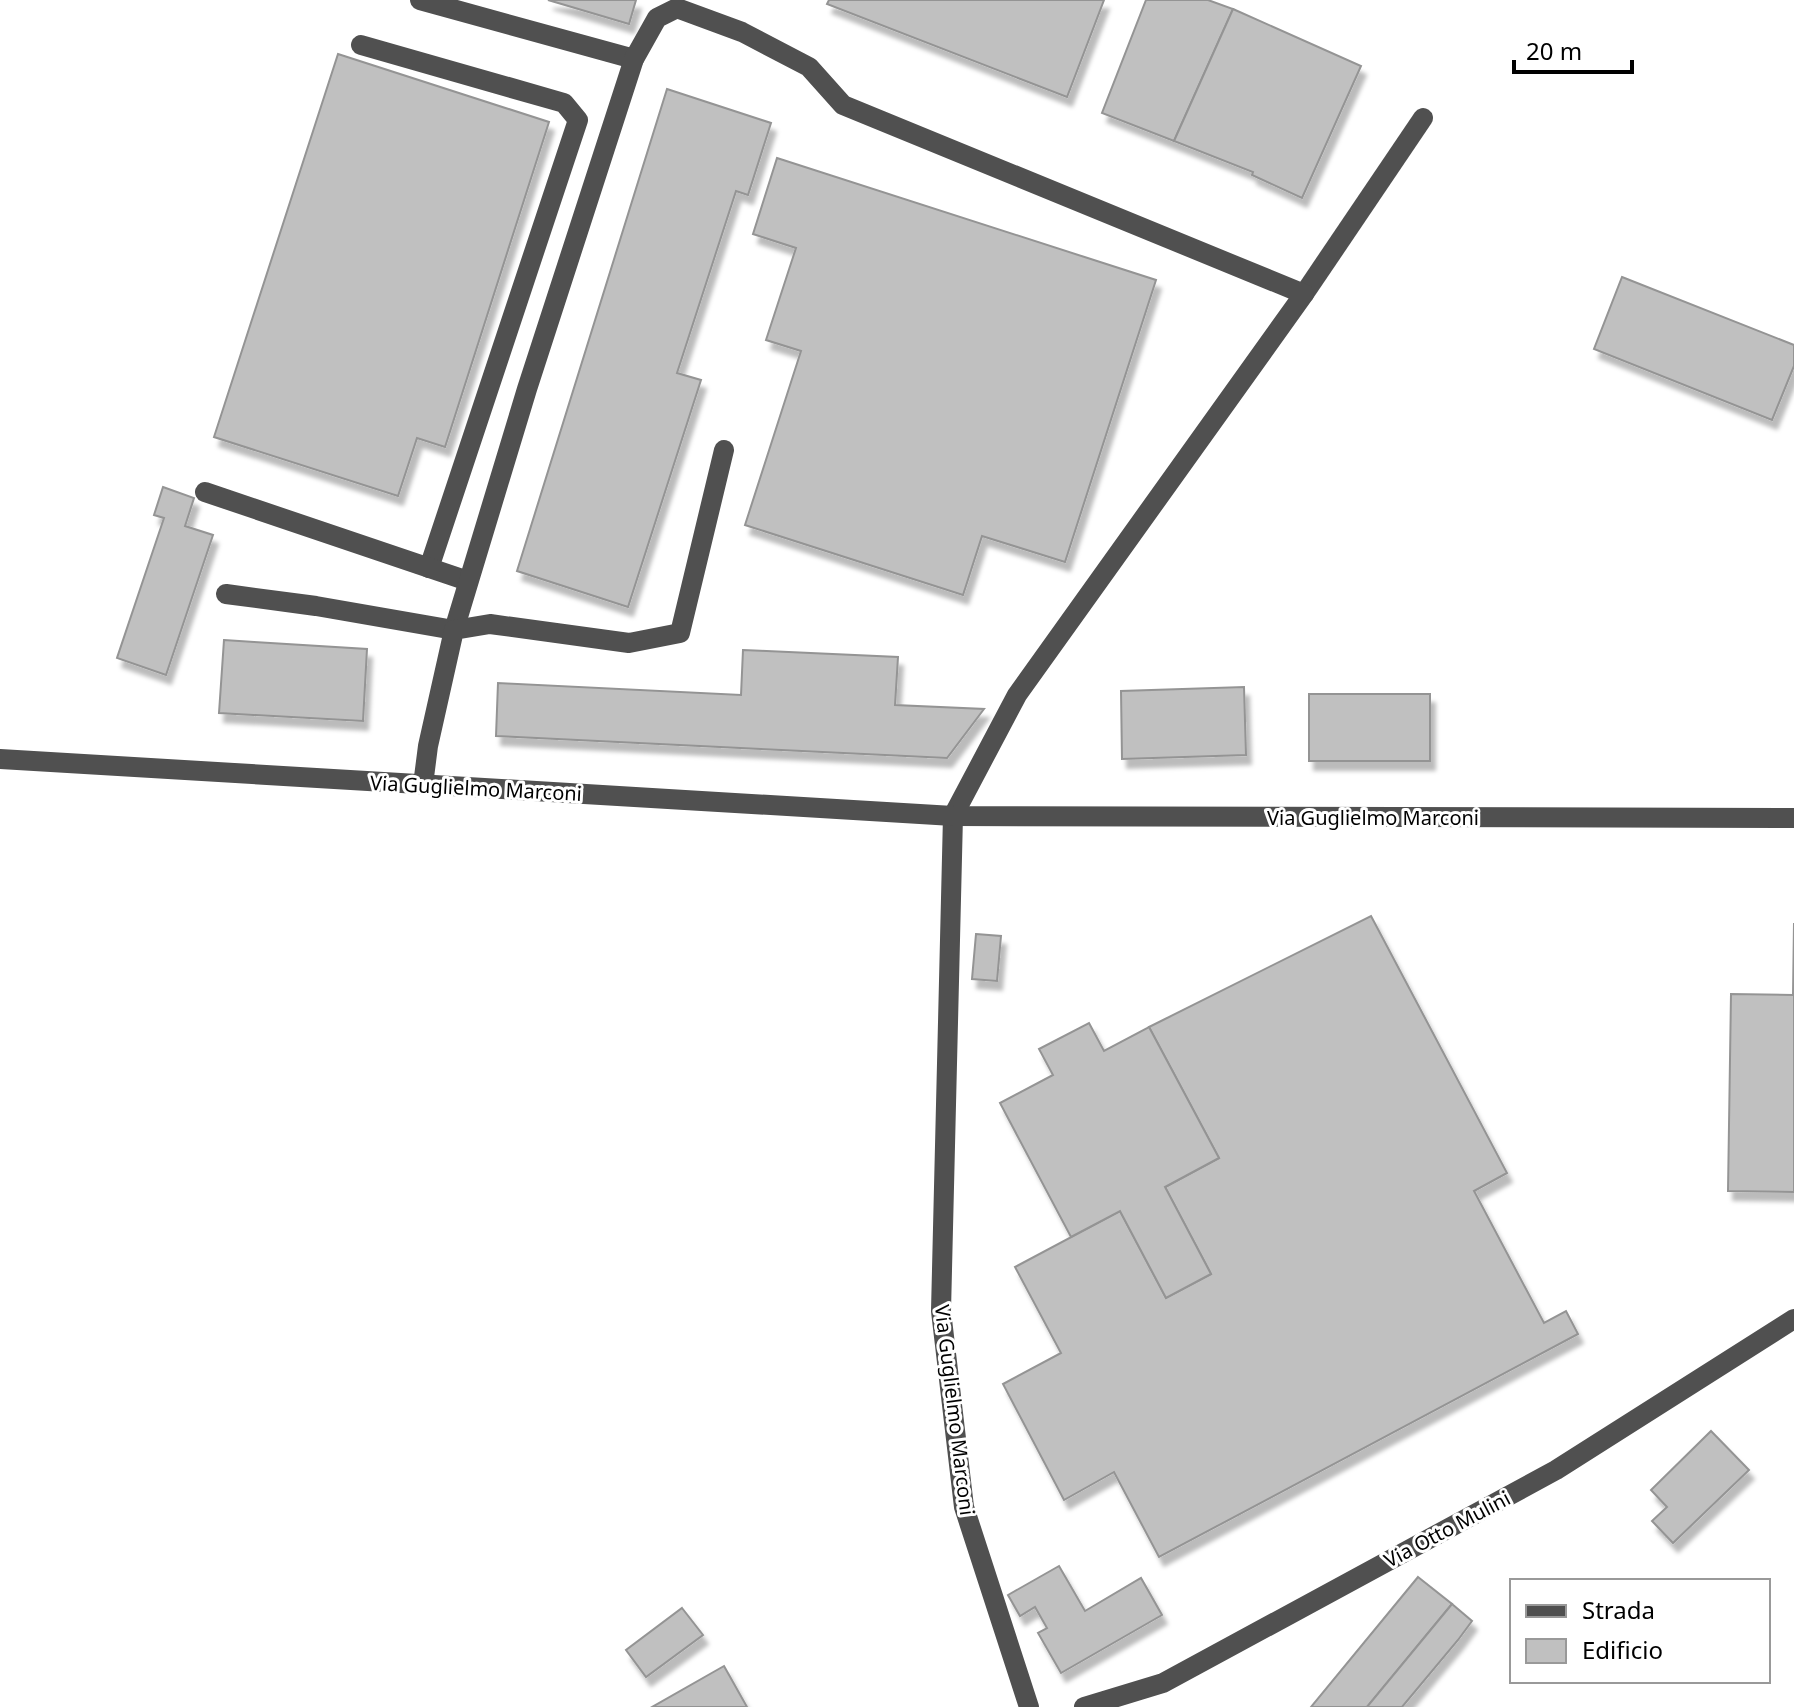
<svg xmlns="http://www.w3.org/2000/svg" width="1794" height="1707" viewBox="0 0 1794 1707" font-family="'Noto Sans',sans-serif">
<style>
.building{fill:#c0c0c0;stroke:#949494;stroke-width:2;filter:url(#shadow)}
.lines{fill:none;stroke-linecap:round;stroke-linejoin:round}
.minor{stroke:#505050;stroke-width:20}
.labels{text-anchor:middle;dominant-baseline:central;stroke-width:6;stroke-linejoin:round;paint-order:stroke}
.street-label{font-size:20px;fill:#000;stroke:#fff}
</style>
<defs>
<filter id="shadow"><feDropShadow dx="5" dy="9" stdDeviation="2" flood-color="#0004"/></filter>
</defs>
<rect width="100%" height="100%" fill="#fff"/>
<g class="building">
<polygon points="548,0 636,0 629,24"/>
<polygon points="829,0 1104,0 1067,97 827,4"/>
<polygon points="1146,0 1208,0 1233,9 1174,141 1102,113"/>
<polygon points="1233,9 1361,66 1302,198 1252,175 1253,172 1174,141"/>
<polygon points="338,54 549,122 445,447 417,438 398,496 214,437"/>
<polygon points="667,89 771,123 748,195 736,191 677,373 701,380 628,607 517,571"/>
<polygon points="777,158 1156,280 1065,562 982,536 963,595 745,525 801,351 766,340 796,248 753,234"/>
<polygon points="1622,277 1794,345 1794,366 1772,420 1594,349"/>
<polygon points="163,487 194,498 185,526 213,535 166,675 117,658 164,518 154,515"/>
<polygon points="224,640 367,649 363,721 219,713"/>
<polygon points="743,650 898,657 895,705 984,709 947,758 496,736 498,683 741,695"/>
<polygon points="1244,687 1246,755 1122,759 1121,691"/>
<rect x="1309" y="694" width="121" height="67"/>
<polygon points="1371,916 1507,1173 1474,1191 1544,1323 1566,1311 1578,1334 1159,1557 1114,1472 1064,1500 1003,1384 1061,1353 1015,1267 1120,1211 1166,1298 1211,1274 1165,1187 1219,1158 1149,1027"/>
<polygon points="1794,923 1794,1192 1728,1191 1731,994 1793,995"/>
<polygon points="976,934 1001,936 997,981 972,979"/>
<polygon points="1089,1023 1104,1051 1149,1027 1219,1158 1165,1187 1211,1274 1166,1298 1120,1211 1071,1237 1000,1103 1053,1075 1039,1049"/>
<polygon points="1711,1431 1749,1470 1673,1543 1652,1521 1667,1507 1651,1490"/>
<polygon points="1059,1566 1085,1611 1141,1578 1162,1615 1061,1673 1038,1633 1047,1628 1035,1607 1020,1616 1008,1595"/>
<polygon points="1418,1577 1452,1604 1367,1707 1311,1707"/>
<polygon points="1452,1604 1472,1621 1458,1640 1402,1707 1367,1707"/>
<polygon points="682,1608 703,1635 646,1677 626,1650"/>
<polygon points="724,1666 747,1707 652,1707"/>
</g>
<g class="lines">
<g class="minor">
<polyline points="420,0 634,59"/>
<polyline points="361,45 564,103 578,120 429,568"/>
<polyline points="1304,294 1423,118"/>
<polyline points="205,492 468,581"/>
<polyline points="226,594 316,606 454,630 527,389 634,59 657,18 677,8 742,32 809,67 843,105 1304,294 1017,695 953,816 941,1311 964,1507 1029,1707"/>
<polyline points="0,759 953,816 1794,818"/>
<polyline points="423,785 428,746 454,630 490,624 629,643 680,633 724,450"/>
<polyline points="1084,1707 1163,1683 1556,1470 1794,1319"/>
</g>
</g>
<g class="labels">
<g class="street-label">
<text transform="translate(476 788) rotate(3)">Via Guglielmo Marconi</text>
<text x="1373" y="817">Via Guglielmo Marconi</text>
<text transform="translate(955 1410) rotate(83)">Via Guglielmo Marconi</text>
<text transform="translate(1447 1529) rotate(-28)">Via Otto Mulini</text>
</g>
</g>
<rect x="1510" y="1579" width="260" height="104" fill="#ffffff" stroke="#999999" stroke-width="2"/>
<rect x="1526" y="1605" width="40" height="12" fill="#505050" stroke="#999999" stroke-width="2"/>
<text x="1582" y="1619" font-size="24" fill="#000000">Strada</text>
<rect x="1526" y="1639" width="40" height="24" fill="#c0c0c0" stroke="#999999" stroke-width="2"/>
<text x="1582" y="1659" font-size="24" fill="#000000">Edificio</text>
<path d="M1514 60v12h118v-12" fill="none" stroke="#000000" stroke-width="4"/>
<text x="1526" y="60" font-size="24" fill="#000000" stroke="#ffffff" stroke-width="6" paint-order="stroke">20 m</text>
</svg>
